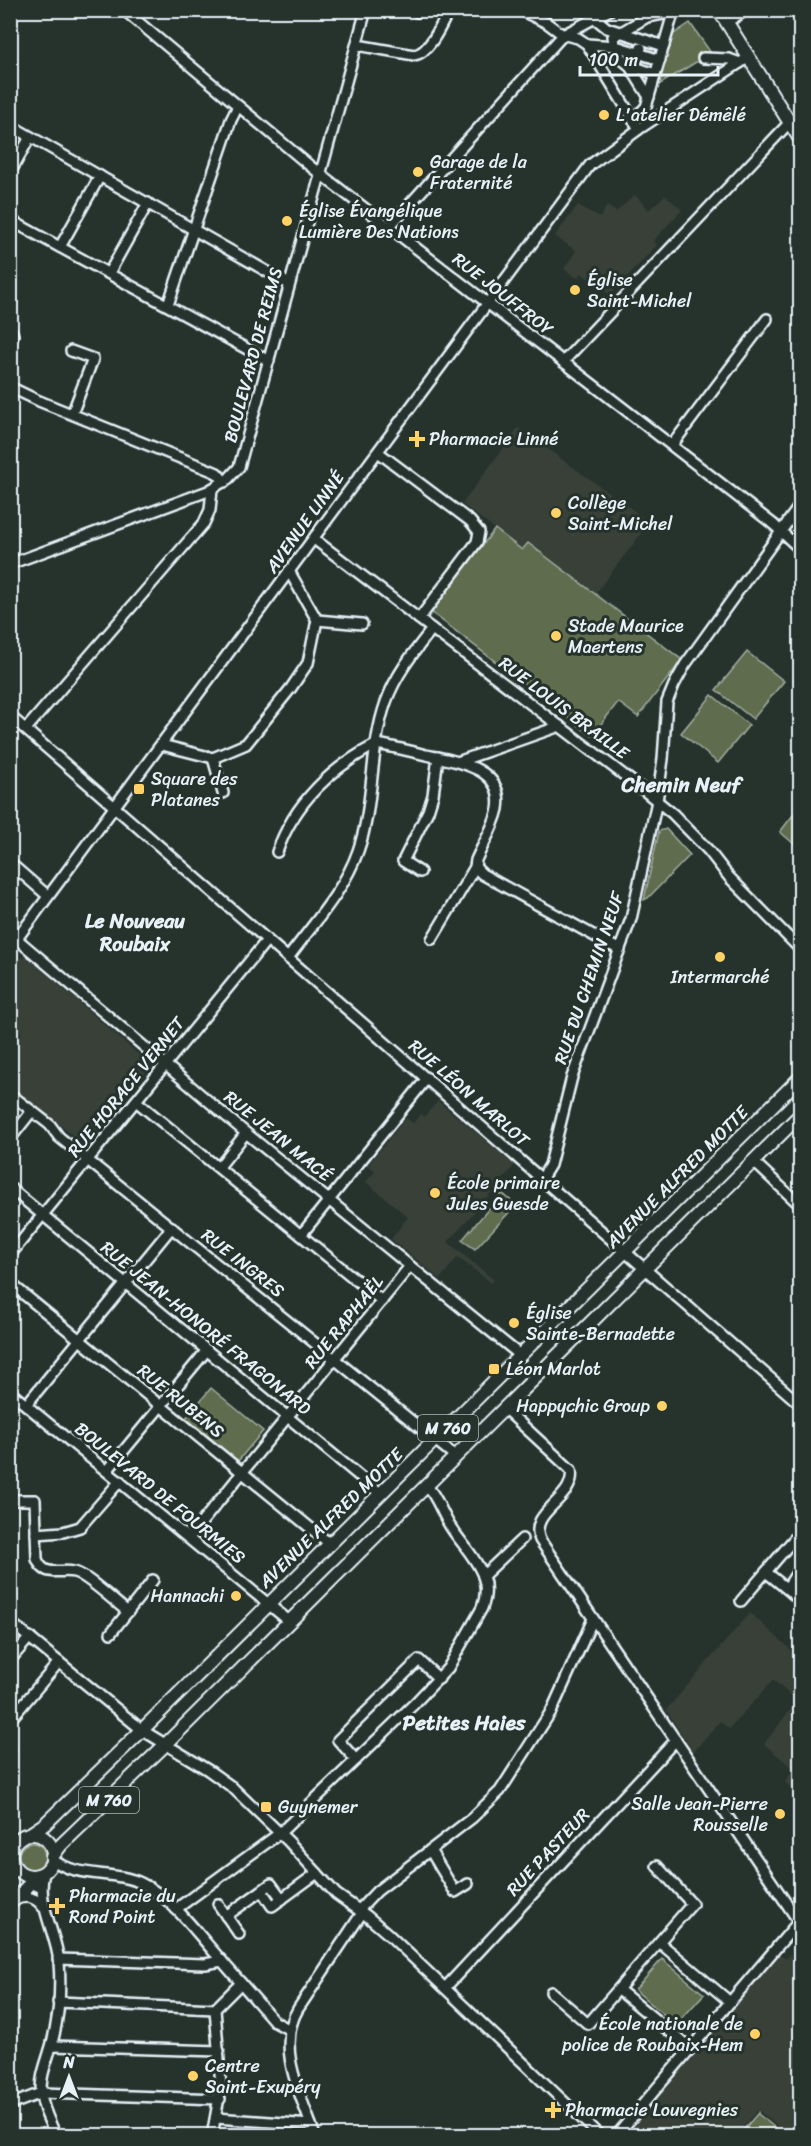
<svg xmlns="http://www.w3.org/2000/svg" width="811" height="2146" viewBox="0 0 811 2146" font-family="Sriracha,sans-serif">
<style>
.built{fill:#394137}
.green{fill:#5e6c4e;stroke:#a3aea3;stroke-width:1.5}
.lines{fill:none;stroke-linecap:round;stroke-linejoin:round}
.minor-casing{stroke:#e8f1f8;stroke-width:14}
.major-casing{stroke:#e8f1f8;stroke-width:16}
.minor{stroke:#26332d;stroke-width:9}
.major{stroke:#26332d;stroke-width:12}
.poi-dot{fill:#ffd166;stroke:#26332d;stroke-width:2}
.labels{text-anchor:middle;dominant-baseline:central;stroke-width:6;stroke-linejoin:round;paint-order:stroke}
.shield{fill:#26332d;stroke:#aeb8bb;stroke-width:1.5}
.shield-label{font-size:16px;font-weight:bold;fill:#e8f1f8}
.poi-label{font-size:18px;fill:#e8f1f8;stroke:#26332d;text-anchor:start}
.street-label{font-size:18px;fill:#e8f1f8;stroke:#26332d}
.neighbourhood-label{font-size:20px;font-weight:bold;fill:#e8f1f8;stroke:#26332d}
.quarter-label{font-size:21px;font-weight:bold;fill:#e8f1f8;stroke:#26332d}
</style>
<rect width="100%" height="100%" fill="#26332d"/>
<filter id="ink" filterUnits="userSpaceOnUse"><feTurbulence type="fractalNoise" baseFrequency=".0167" numOctaves="2"/><feDisplacementMap in="SourceGraphic" scale="12" xChannelSelector="R" yChannelSelector="G"/><feConvolveMatrix kernelMatrix="1 2 1 2 8 2 1 2 1" color-interpolation-filters="sRGB"/></filter>
<g filter="url(#ink)">
<g class="built">
<polygon points="635,195 649,210 665,195 682,210 653,241 657,245 610,295 581,273 577,278 564,269 576,251 555,236 578,205 600,218 607,206 616,212"/>
<polygon points="518,428 650,522 595,594 528,543 522,550 462,504"/>
<polygon points="27,957 147,1062 148,1070 89,1142 82,1143 11,1085 11,1064 15,1059 11,1058 11,1049 21,1034 18,1023 11,1017 11,970 20,958"/>
<polygon points="438,1101 515,1165 448,1242 494,1280 491,1283 458,1257 440,1279 391,1239 408,1217 366,1182 375,1171 368,1165 406,1118 413,1123 421,1114 424,1117"/>
<polygon points="750,1613 800,1658 800,1796 785,1782 794,1769 764,1744 797,1701 773,1680 729,1729 720,1721 693,1752 666,1710"/>
<polygon points="800,1942 800,2135 788,2135 758,2110 736,2135 628,2136 627,2131 778,1954 786,1959"/>
</g>
<g class="green">
<polygon points="690,23 711,53 652,89 668,38"/>
<polygon points="495,529 522,550 528,543 682,660 638,717 618,702 592,736 431,612"/>
<polygon points="747,652 784,681 753,719 716,690"/>
<polygon points="712,695 749,725 718,763 681,733"/>
<polygon points="800,806 800,849 780,832"/>
<polygon points="666,829 690,855 648,898 644,900 659,831"/>
<polygon points="502,1193 516,1205 475,1249 462,1240"/>
<polygon points="211,1388 263,1431 238,1461 186,1418"/>
<circle cx="32" cy="1856" r="13"/>
<polygon points="662,1959 704,1994 676,2025 635,1990"/>
<polygon points="758,2113 758,2114 784,2135 739,2135"/>
</g>
<g class="lines">
<g class="minor-casing">
<g id="minor">
<polyline points="124,10 310,166 773,524 800,549"/>
<polyline points="414,10 417,12"/>
<polyline points="520,10 547,23 563,35"/>
<polyline points="596,19 607,28 664,46"/>
<polyline points="727,22 746,10"/>
<polyline points="565,35 578,38 587,44 639,129"/>
<polyline points="587,44 616,46 660,60"/>
<path d="M357,45L414,55C429,54 442,24 449,10"/>
<polyline points="641,48 635,67 655,74"/>
<polyline points="703,58 729,59 740,63"/>
<polyline points="629,65 649,97"/>
<path d="M635,67C621,63 615,50 613,37L647,17L674,12"/>
<polyline points="633,120 646,107 674,10"/>
<polyline points="10,125 289,284"/>
<polyline points="10,173 30,137"/>
<polyline points="10,220 269,361"/>
<polyline points="389,227 563,35 610,10"/>
<polyline points="60,247 100,176"/>
<polyline points="109,273 148,203"/>
<polyline points="168,305 231,120 238,106"/>
<polyline points="10,327 13,335 10,343"/>
<polyline points="71,351 93,359 72,414"/>
<polyline points="563,362 790,122"/>
<polyline points="10,387 39,401 210,470 217,473 225,482"/>
<polyline points="672,445 767,319"/>
<polyline points="378,452 470,521 479,532 477,542 419,619"/>
<polyline points="314,539 646,792 673,814 708,850 729,877 800,949"/>
<polyline points="10,564 208,491 228,479 239,467 366,10"/>
<polyline points="317,620 362,624"/>
<polyline points="10,716 800,1404"/>
<polyline points="26,729 204,523 210,510 212,489"/>
<polyline points="162,745 213,758 246,744 291,688 308,663 317,620 289,571"/>
<polyline points="213,758 223,793"/>
<polyline points="460,761 560,726"/>
<path d="M277,852C294,803 332,767 377,744C393,747 410,751 426,755C455,761 505,767 498,809C494,827 483,844 476,860L475,867L432,939"/>
<polyline points="10,863 48,896"/>
<polyline points="475,867 482,874 620,950"/>
<polyline points="420,872 403,861 428,811 433,795 438,757"/>
<polyline points="17,939 246,1133 521,1356"/>
<polyline points="10,948 590,165 639,129 749,57"/>
<path d="M288,958C313,924 344,891 358,851C375,803 369,750 386,702C396,674 414,652 432,629"/>
<polyline points="10,1094 50,1125 59,1137 455,1456"/>
<polyline points="136,1101 382,1301"/>
<polyline points="10,1139 32,1111"/>
<polyline points="753,1161 800,1205"/>
<polyline points="219,1167 246,1133"/>
<polyline points="542,1178 550,1165 572,1077 631,919 657,801 663,759 667,702 674,685 685,665 800,505"/>
<polyline points="10,1188 381,1494"/>
<polyline points="301,1235 427,1078"/>
<polyline points="10,1255 267,940"/>
<polyline points="10,1283 330,1544"/>
<polyline points="10,1392 289,1621"/>
<polyline points="26,1405 172,1227"/>
<path d="M504,1408L571,1470C577,1499 527,1511 540,1540L799,1922"/>
<polyline points="107,1471 207,1350"/>
<path d="M10,1500H35L37,1559C44,1578 59,1569 74,1572C87,1575 116,1603 128,1612"/>
<polyline points="36,1534 63,1532 80,1527 120,1481"/>
<polyline points="189,1538 410,1266"/>
<polyline points="800,1568 789,1585 792,1593 800,1601"/>
<polyline points="766,1572 792,1593"/>
<polyline points="483,1576 522,1539"/>
<polyline points="741,1601 800,1532"/>
<polyline points="10,1622 142,1730 208,1770 232,1787 289,1842 336,1894 367,1916 388,1934 598,2134"/>
<polyline points="111,1633 153,1580"/>
<polyline points="10,1660 30,1637"/>
<polyline points="10,1720 59,1662"/>
<polyline points="10,1747 10,1751"/>
<polyline points="356,1760 338,1740 419,1660 439,1679"/>
<polyline points="430,1850 455,1892 468,1884"/>
<path d="M52,1859C77,1879 113,1870 141,1883C172,1898 192,1927 214,1952C235,1976 255,1999 275,2022L290,2030"/>
<path d="M44,1873C36,1903 56,1932 59,1962C61,1987 59,2015 53,2039C49,2057 40,2074 41,2093C42,2108 50,2122 56,2136"/>
<polyline points="22,1874 37,1886"/>
<polyline points="262,1891 272,1906 317,1873"/>
<path d="M14,1900C26,1895 35,1896 43,1907"/>
<polyline points="218,1904 239,1934"/>
<path d="M176,1909L280,1833L414,1704L448,1668L482,1608C486,1597 487,1587 483,1576C477,1559 462,1544 452,1529C442,1515 438,1497 426,1485"/>
<polyline points="359,1910 377,1891 472,1818 500,1791 552,1710 593,1619"/>
<polyline points="226,1916 271,1884 282,1899"/>
<polyline points="660,1943 730,2002"/>
<polyline points="58,1959 205,1964 222,1961"/>
<polyline points="445,1988 676,1740"/>
<polyline points="619,1990 690,2048"/>
<polyline points="551,1992 588,2024 692,1904 657,1866"/>
<polyline points="58,2002 215,2009"/>
<polyline points="52,2046 219,2051"/>
<polyline points="10,2105 41,2093 220,2099"/>
<polyline points="216,2118 311,2125"/>
<polyline points="212,2136 221,2086 215,2009 241,1983"/>
<path d="M315,2136C302,2097 275,2048 298,2009L362,1913"/>
<polyline points="616,2136 800,1920"/>
</g>
</g>
<g class="major-casing">
<g id="major">
<polyline points="719,10 800,139"/>
<polyline points="30,1834 45,1824 134,1738 800,1078"/>
<circle cx="32" cy="1855" r="21"/>
<polyline points="52,1857 61,1845 166,1744 800,1115"/>
<polyline points="10,1904 39,1875"/>
</g>
</g>
<use href="#minor" class="minor"/>
<use href="#major" class="major"/>
</g>
</g>
<g class="poi-dot">
<circle cx="604" cy="115" r="6"/>
<circle cx="418" cy="172" r="6"/>
<circle cx="287" cy="221" r="6"/>
<circle cx="575" cy="290" r="6"/>
<path d="M414 430h6v6h6v6h-6v6h-6v-6h-6v-6h6z"/>
<circle cx="556" cy="513" r="6"/>
<circle cx="556" cy="636" r="6"/>
<rect x="133" y="783" width="12" height="12" rx="3"/>
<circle cx="720" cy="957" r="6"/>
<circle cx="435" cy="1193" r="6"/>
<circle cx="514" cy="1323" r="6"/>
<rect x="488" y="1363" width="12" height="12" rx="3"/>
<circle cx="662" cy="1406" r="6"/>
<circle cx="236" cy="1596" r="6"/>
<rect x="260" y="1801" width="12" height="12" rx="3"/>
<circle cx="780" cy="1814" r="6"/>
<path d="M54 1897h6v6h6v6h-6v6h-6v-6h-6v-6h6z"/>
<circle cx="755" cy="2034" r="6"/>
<circle cx="193" cy="2076" r="6"/>
<path d="M550 2101h6v6h6v6h-6v6h-6v-6h-6v-6h6z"/>
</g>
<g class="labels">
<g class="shield">
<rect x="418" y="1415" width="60" height="26" rx="4.5"/>
<rect x="79" y="1787" width="60" height="26" rx="4.5"/>
</g>
<g class="shield-label">
<text x="448" y="1428">M 760</text>
<text x="109" y="1800">M 760</text>
</g>
<g class="poi-label">
<text x="616" y="115">L'atelier Démêlé</text>
<text x="430" y="162">Garage de la<tspan x="430" dy="21">Fraternité</tspan></text>
<text x="299" y="211">Église Évangélique<tspan x="299" dy="21">Lumière Des Nations</tspan></text>
<text x="587" y="280">Église<tspan x="587" dy="21">Saint-Michel</tspan></text>
<text x="429" y="439">Pharmacie Linné</text>
<text x="568" y="503">Collège<tspan x="568" dy="21">Saint-Michel</tspan></text>
<text x="568" y="626">Stade Maurice<tspan x="568" dy="21">Maertens</tspan></text>
<text x="151" y="779">Square des<tspan x="151" dy="21">Platanes</tspan></text>
<text x="720" y="977" text-anchor="middle">Intermarché</text>
<text x="447" y="1183">École primaire<tspan x="447" dy="21">Jules Guesde</tspan></text>
<text x="526" y="1313">Église<tspan x="526" dy="21">Sainte-Bernadette</tspan></text>
<text x="506" y="1369">Léon Marlot</text>
<text x="650" y="1406" text-anchor="end">Happychic Group</text>
<text x="224" y="1596" text-anchor="end">Hannachi</text>
<text x="768" y="1804" text-anchor="end">Salle Jean-Pierre<tspan x="768" dy="21">Rousselle</tspan></text>
<text x="278" y="1807">Guynemer</text>
<text x="69" y="1896">Pharmacie du<tspan x="69" dy="21">Rond Point</tspan></text>
<text x="743" y="2024" text-anchor="end">École nationale de<tspan x="743" dy="21">police de Roubaix-Hem</tspan></text>
<text x="205" y="2066">Centre<tspan x="205" dy="21">Saint-Exupéry</tspan></text>
<text x="565" y="2110">Pharmacie Louvegnies</text>
</g>
<g class="street-label">
<text transform="translate(503 294) rotate(38)">RUE JOUFFROY</text>
<text transform="translate(253 355) rotate(-75)">BOULEVARD DE REIMS</text>
<text transform="translate(305 522) rotate(-54)">AVENUE LINNÉ</text>
<text transform="translate(564 708) rotate(37)">RUE LOUIS BRAILLE</text>
<text transform="translate(589 978) rotate(-71)">RUE DU CHEMIN NEUF</text>
<text transform="translate(126 1087) rotate(-51)">RUE HORACE VERNET</text>
<text transform="translate(469 1093) rotate(41)">RUE LÉON MARLOT</text>
<text transform="translate(278 1136) rotate(39)">RUE JEAN MACÉ</text>
<text transform="translate(677 1177) rotate(-45)">AVENUE ALFRED MOTTE</text>
<text transform="translate(243 1263) rotate(38)">RUE INGRES</text>
<text transform="translate(344 1322) rotate(-51)">RUE RAPHAËL</text>
<text transform="translate(206 1328) rotate(39)">RUE JEAN-HONORÉ FRAGONARD</text>
<text transform="translate(181 1401) rotate(39)">RUE RUBENS</text>
<text transform="translate(160 1493) rotate(39)">BOULEVARD DE FOURMIES</text>
<text transform="translate(331 1518) rotate(-44)">AVENUE ALFRED MOTTE</text>
<text transform="translate(548 1852) rotate(-47)">RUE PASTEUR</text>
</g>
<g class="neighbourhood-label">
<text x="135" y="921">Le Nouveau<tspan x="135" dy="23">Roubaix</tspan></text>
</g>
<g class="quarter-label">
<text x="681" y="785">Chemin Neuf</text>
<text x="464" y="1723">Petites Haies</text>
</g>
</g>
<rect width="811" height="2146" fill="none" stroke="#26332d" stroke-width="36"/>
<rect x="18" y="18" width="775" height="2110" fill="none" stroke="#e8f1f8" stroke-width="2" filter="url(#ink)"/>
<g transform="translate(69 2077)" stroke="#26332d" stroke-width="4.5" paint-order="stroke">
<path d="M0-4.5L10 22L0 15L-10 22Z" fill="#e8f1f8"/>
<text y="-9" font-size="16" font-weight="bold" text-anchor="middle" fill="#e8f1f8">N</text>
</g>
<path d="M580 66v9h138v-9" fill="none" stroke="#e8f1f8" stroke-width="3"/>
<text x="589" y="66" font-size="18" fill="#e8f1f8" stroke="#26332d" stroke-width="4.5" paint-order="stroke">100 m</text>
</svg>
